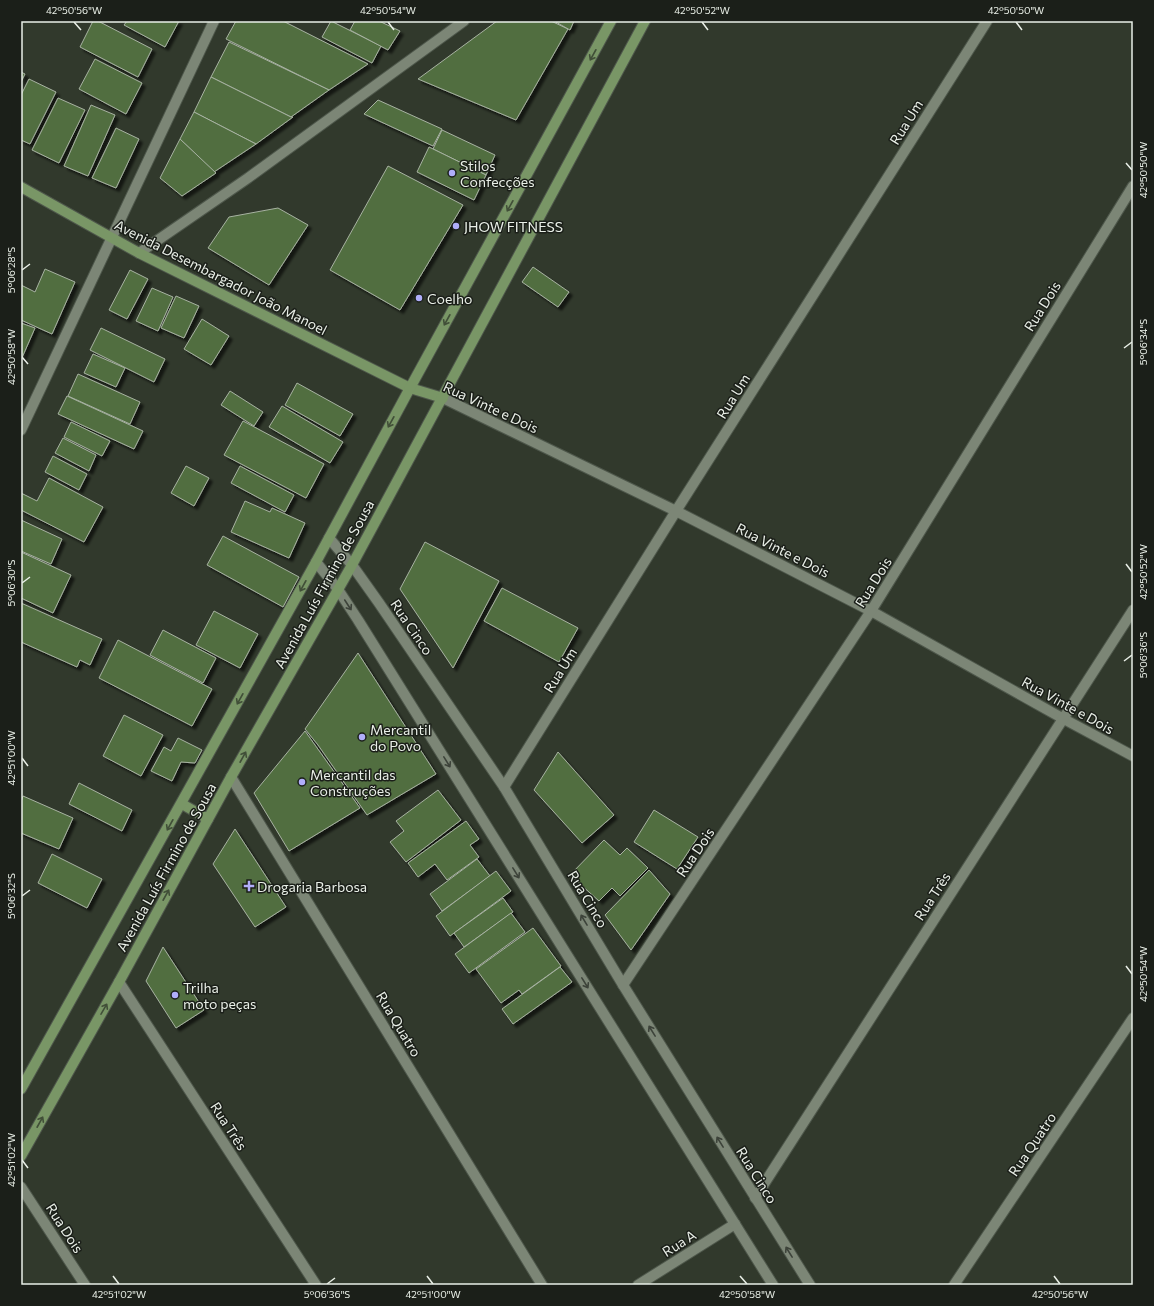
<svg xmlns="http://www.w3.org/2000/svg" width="1154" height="1306" viewBox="0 0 1154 1306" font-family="Commissioner,sans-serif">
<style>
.building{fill:#516e41;stroke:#a7b2a1;filter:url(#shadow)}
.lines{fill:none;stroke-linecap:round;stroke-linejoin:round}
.minor-casing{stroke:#4e574b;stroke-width:12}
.tertiary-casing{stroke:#4e574b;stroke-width:12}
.secondary-casing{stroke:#4e574b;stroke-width:12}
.minor{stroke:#7c8676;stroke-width:10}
.tertiary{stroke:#7c8676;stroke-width:10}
.secondary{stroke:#799666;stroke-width:10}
.oneway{stroke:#414f38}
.oneway2{stroke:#3d433a}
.ticks{fill:none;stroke:#e9efe7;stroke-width:1.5}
.poi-dot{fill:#b0aefa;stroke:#1b1f19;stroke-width:1.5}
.labels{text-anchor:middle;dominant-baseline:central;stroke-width:3;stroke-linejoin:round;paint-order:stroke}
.street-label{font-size:14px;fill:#e9efe7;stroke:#1b1f19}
.poi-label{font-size:14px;fill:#e9efe7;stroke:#1b1f19;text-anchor:start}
.neatline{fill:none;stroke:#e9efe7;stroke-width:1.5}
.ticks-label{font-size:10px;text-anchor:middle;fill:#e9efe7}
</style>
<defs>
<filter id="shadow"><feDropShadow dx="3.5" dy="3.5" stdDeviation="1" flood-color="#0009"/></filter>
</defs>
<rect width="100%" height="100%" fill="#31392c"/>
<g class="building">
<polygon points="93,21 98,21 152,49 138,77 80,47"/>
<polygon points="127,21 179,21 165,47 124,25"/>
<polygon points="236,21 283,21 368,64 329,90 226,39"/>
<polygon points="331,21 381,46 372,63 322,37"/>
<polygon points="355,21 379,21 400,31 388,50 350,30"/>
<polygon points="497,21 551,21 568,29 516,120 418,79"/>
<polygon points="554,21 574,21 570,30"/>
<polygon points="229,42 329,90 291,117 211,77"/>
<polygon points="95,59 142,83 126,114 79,89"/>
<polygon points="21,72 25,74 21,82"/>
<polygon points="211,77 291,117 293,117 256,144 194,112"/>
<polygon points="29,79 56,92 30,144 21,140 21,95"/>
<polygon points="58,98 85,110 59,163 32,150"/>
<polygon points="378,100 442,129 433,146 364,114"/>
<polygon points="91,105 115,115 88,176 64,166"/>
<polygon points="194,112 256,144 214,172 180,139"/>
<polygon points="116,128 139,139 116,188 92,178"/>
<polygon points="442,130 495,155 486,175 433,149"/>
<polygon points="180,139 216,173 182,196 160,178"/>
<polygon points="429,147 486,175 474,200 417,172"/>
<polygon points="388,166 463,205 400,310 330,270"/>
<polygon points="278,208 308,225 269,285 208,248 229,217"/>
<polygon points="533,267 569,292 558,307 522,282"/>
<polygon points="45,269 75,282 52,334 21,320 21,285 35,292"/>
<polygon points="130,270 148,279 127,319 109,310"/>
<polygon points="152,288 173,297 158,331 136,321"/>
<polygon points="176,296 199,306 184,338 161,328"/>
<polygon points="202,319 229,336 211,365 184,349"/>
<polygon points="21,323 35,328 21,360"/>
<polygon points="101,328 165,359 154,382 90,350"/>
<polygon points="93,354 125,368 116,387 84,373"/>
<polygon points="78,374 140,402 130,424 68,396"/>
<polygon points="297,383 353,414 340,436 285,405"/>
<polygon points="230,391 263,412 254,426 221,405"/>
<polygon points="67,396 143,431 134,449 58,414"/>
<polygon points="282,406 343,442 330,463 269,427"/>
<polygon points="243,421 324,464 306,498 224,455"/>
<polygon points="71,422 110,441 102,456 64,437"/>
<polygon points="63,438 96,455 89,471 55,453"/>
<polygon points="53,456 87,474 79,490 45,472"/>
<polygon points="186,466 209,478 194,506 171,493"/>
<polygon points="240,466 294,495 285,512 231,483"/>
<polygon points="49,478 103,507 84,542 21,510 21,493 37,501"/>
<polygon points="245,501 270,512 272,508 305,523 289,558 231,532"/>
<polygon points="21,520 62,539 51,564 21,551"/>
<polygon points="223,536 299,577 283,607 207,565"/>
<polygon points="425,542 499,581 453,668 400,589"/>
<polygon points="21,552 71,575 53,613 21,598"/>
<polygon points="502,588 578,628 559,662 484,621"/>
<polygon points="21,603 102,639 90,665 80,660 77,667 21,642"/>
<polygon points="214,611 258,634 240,668 196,645"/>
<polygon points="163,630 216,658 203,683 150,655"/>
<polygon points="118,640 212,689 192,726 99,678"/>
<polygon points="358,653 436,774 367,815 318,745 305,729"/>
<polygon points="124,715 163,735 141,776 103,756"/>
<polygon points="305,731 360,808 289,851 254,793"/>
<polygon points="178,738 202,750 195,763 181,762 172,781 151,771 164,747 171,751"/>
<polygon points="558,752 614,815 582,843 534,790"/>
<polygon points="79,783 132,810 122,831 69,804"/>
<polygon points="438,790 461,820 406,862 390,842 404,831 396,821"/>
<polygon points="23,796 73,818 59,849 21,833 21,802"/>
<polygon points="654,810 698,837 677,869 634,842"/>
<polygon points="466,821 479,839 470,845 479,857 447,880 435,864 418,877 408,863"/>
<polygon points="235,829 286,907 255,927 213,864"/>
<polygon points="604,840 620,855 627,848 648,868 620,896 612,888 599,901 570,875"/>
<polygon points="52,854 102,879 87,908 38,883"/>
<polygon points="477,859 490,876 442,911 430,894"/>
<polygon points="649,870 670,894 631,950 605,915"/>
<polygon points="496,871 511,891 450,936 436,916"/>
<polygon points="503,898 513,912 464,947 454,933"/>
<polygon points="511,913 525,932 469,973 455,954"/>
<polygon points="533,928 561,966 522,994 519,990 501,1003 476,969"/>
<polygon points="163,947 204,1010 176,1028 146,981"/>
<polygon points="560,967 572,982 513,1024 502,1009"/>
</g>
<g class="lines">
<g class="minor-casing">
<g id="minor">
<polyline points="139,253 248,178 464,21"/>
<polyline points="443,398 676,511 871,611 1062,718 1133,756"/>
<polyline points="21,430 214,21"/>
<polyline points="231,777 542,1285"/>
<polyline points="504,787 676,511 987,21"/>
<polyline points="119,982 316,1285"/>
<polyline points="623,985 871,611 1133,186"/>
<polyline points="21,1187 85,1285"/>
<polyline points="755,1198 1133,610"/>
<polyline points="638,1285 735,1224"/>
<polyline points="954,1285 1133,1018"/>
</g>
</g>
<g class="tertiary-casing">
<g id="tertiary">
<polyline points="329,538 352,565 379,603 504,787 623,985 810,1285"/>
<polyline points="316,562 337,588 358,620 773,1285"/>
</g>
</g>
<g class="secondary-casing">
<g id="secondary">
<polyline points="21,187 139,253 410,388 443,398"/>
<polyline points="182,804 208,819"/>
<polyline points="21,1089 316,562 410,388 611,21"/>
<polyline points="21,1156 119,982 231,777 352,565 645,21"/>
</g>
</g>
<use href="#minor" class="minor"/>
<use href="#tertiary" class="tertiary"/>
<use href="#secondary" class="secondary"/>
</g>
<defs><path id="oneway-shaft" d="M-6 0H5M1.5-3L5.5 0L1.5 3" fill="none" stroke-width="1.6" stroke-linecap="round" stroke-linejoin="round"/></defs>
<g class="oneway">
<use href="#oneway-shaft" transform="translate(593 55) rotate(119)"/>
<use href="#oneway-shaft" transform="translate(510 206) rotate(119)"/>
<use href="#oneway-shaft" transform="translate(447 320) rotate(119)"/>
<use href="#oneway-shaft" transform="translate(391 422) rotate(119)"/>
<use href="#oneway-shaft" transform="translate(303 586) rotate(119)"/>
<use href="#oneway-shaft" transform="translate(240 699) rotate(119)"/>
<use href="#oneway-shaft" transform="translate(243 757) rotate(-61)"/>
<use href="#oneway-shaft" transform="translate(170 825) rotate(119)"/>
<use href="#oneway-shaft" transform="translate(166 895) rotate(-61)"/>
<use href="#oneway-shaft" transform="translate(104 1009) rotate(-60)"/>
<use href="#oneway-shaft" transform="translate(40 1122) rotate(-61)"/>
</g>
<g class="oneway2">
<use href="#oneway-shaft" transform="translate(348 605) rotate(57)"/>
<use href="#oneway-shaft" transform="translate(447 762) rotate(58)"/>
<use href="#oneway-shaft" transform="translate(516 873) rotate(58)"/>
<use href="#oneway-shaft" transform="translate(584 920) rotate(-121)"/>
<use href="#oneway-shaft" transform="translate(585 983) rotate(58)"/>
<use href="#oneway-shaft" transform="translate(652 1031) rotate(-122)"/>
<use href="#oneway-shaft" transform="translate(720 1142) rotate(-122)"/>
<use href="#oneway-shaft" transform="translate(789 1252) rotate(-122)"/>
</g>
<path class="ticks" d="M74,22L81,30M388,22L394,30M702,22L708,30M1016,22L1022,30M1126,163L1132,170M22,270L30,264M1124,348L1132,342M22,357L28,364M1126,564L1132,572M22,583L30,577M1124,661L1132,655M22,758L28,766M22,896L30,890M1126,966L1132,974M22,1160L28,1168M113,1276L119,1284M427,1276L433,1284M740,1276L747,1284M1054,1276L1060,1284M327,1284L335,1278"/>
<g class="poi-dot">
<circle cx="452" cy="173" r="4"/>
<circle cx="456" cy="226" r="4"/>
<circle cx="419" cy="298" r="4"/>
<circle cx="362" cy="737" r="4"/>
<circle cx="302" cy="782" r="4"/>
<path d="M247 880h4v4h4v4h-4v4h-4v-4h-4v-4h4z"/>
<circle cx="175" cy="995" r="4"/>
</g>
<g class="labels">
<g class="street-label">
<text transform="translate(906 122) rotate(-58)">Rua Um</text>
<text transform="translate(221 277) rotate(27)">Avenida Desembargador João Manoel</text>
<text transform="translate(1042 306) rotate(-58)">Rua Dois</text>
<text transform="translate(733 396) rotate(-58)">Rua Um</text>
<text transform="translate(491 407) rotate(25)">Rua Vinte e Dois</text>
<text transform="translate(783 550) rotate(27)">Rua Vinte e Dois</text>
<text transform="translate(873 582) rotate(-58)">Rua Dois</text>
<text transform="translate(324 584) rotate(-61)">Avenida Luís Firmino de Sousa</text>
<text transform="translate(412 627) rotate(56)">Rua Cinco</text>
<text transform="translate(560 670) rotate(-58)">Rua Um</text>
<text transform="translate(1068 705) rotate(29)">Rua Vinte e Dois</text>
<text transform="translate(695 852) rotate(-56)">Rua Dois</text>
<text transform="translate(166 867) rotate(-61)">Avenida Luís Firmino de Sousa</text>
<text transform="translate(932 896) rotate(-57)">Rua Três</text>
<text transform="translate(588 899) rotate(59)">Rua Cinco</text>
<text transform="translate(399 1024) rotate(59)">Rua Quatro</text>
<text transform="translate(229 1126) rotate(57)">Rua Três</text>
<text transform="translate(1032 1144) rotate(-56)">Rua Quatro</text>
<text transform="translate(757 1175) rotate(58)">Rua Cinco</text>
<text transform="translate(65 1228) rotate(57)">Rua Dois</text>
<text transform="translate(679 1243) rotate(-32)">Rua A</text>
</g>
<g class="poi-label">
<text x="460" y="165">Stilos<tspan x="460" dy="16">Confecções</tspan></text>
<text x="464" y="226">JHOW FITNESS</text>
<text x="427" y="298">Coelho</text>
<text x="370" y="729">Mercantil<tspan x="370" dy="16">do Povo</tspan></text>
<text x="310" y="774">Mercantil das<tspan x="310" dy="16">Construções</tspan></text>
<text x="257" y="886">Drogaria Barbosa</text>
<text x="183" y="987">Trilha<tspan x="183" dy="16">moto peças</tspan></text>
</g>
</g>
<rect width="1154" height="1306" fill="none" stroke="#1b1f19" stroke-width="44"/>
<rect x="22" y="22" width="1110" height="1262" class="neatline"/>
<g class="ticks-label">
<text x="74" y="14">42°50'56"W</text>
<text x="388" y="14">42°50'54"W</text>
<text x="702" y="14">42°50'52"W</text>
<text x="1016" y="14">42°50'50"W</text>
<text transform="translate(1143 170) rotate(-90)" y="4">42°50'50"W</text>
<text transform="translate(11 270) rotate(-90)" y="4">5°06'28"S</text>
<text transform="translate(1143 342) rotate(-90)" y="4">5°06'34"S</text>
<text transform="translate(11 357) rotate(-90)" y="4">42°50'58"W</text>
<text transform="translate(1143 572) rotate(-90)" y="4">42°50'52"W</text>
<text transform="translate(11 583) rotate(-90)" y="4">5°06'30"S</text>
<text transform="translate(1143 655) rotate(-90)" y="4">5°06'36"S</text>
<text transform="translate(11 758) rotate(-90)" y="4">42°51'00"W</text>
<text transform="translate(11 896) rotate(-90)" y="4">5°06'32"S</text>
<text transform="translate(1143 974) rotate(-90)" y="4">42°50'54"W</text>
<text transform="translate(11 1160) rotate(-90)" y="4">42°51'02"W</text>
<text x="119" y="1298">42°51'02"W</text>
<text x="327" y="1298">5°06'36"S</text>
<text x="433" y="1298">42°51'00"W</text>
<text x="747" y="1298">42°50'58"W</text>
<text x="1060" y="1298">42°50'56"W</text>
</g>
</svg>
